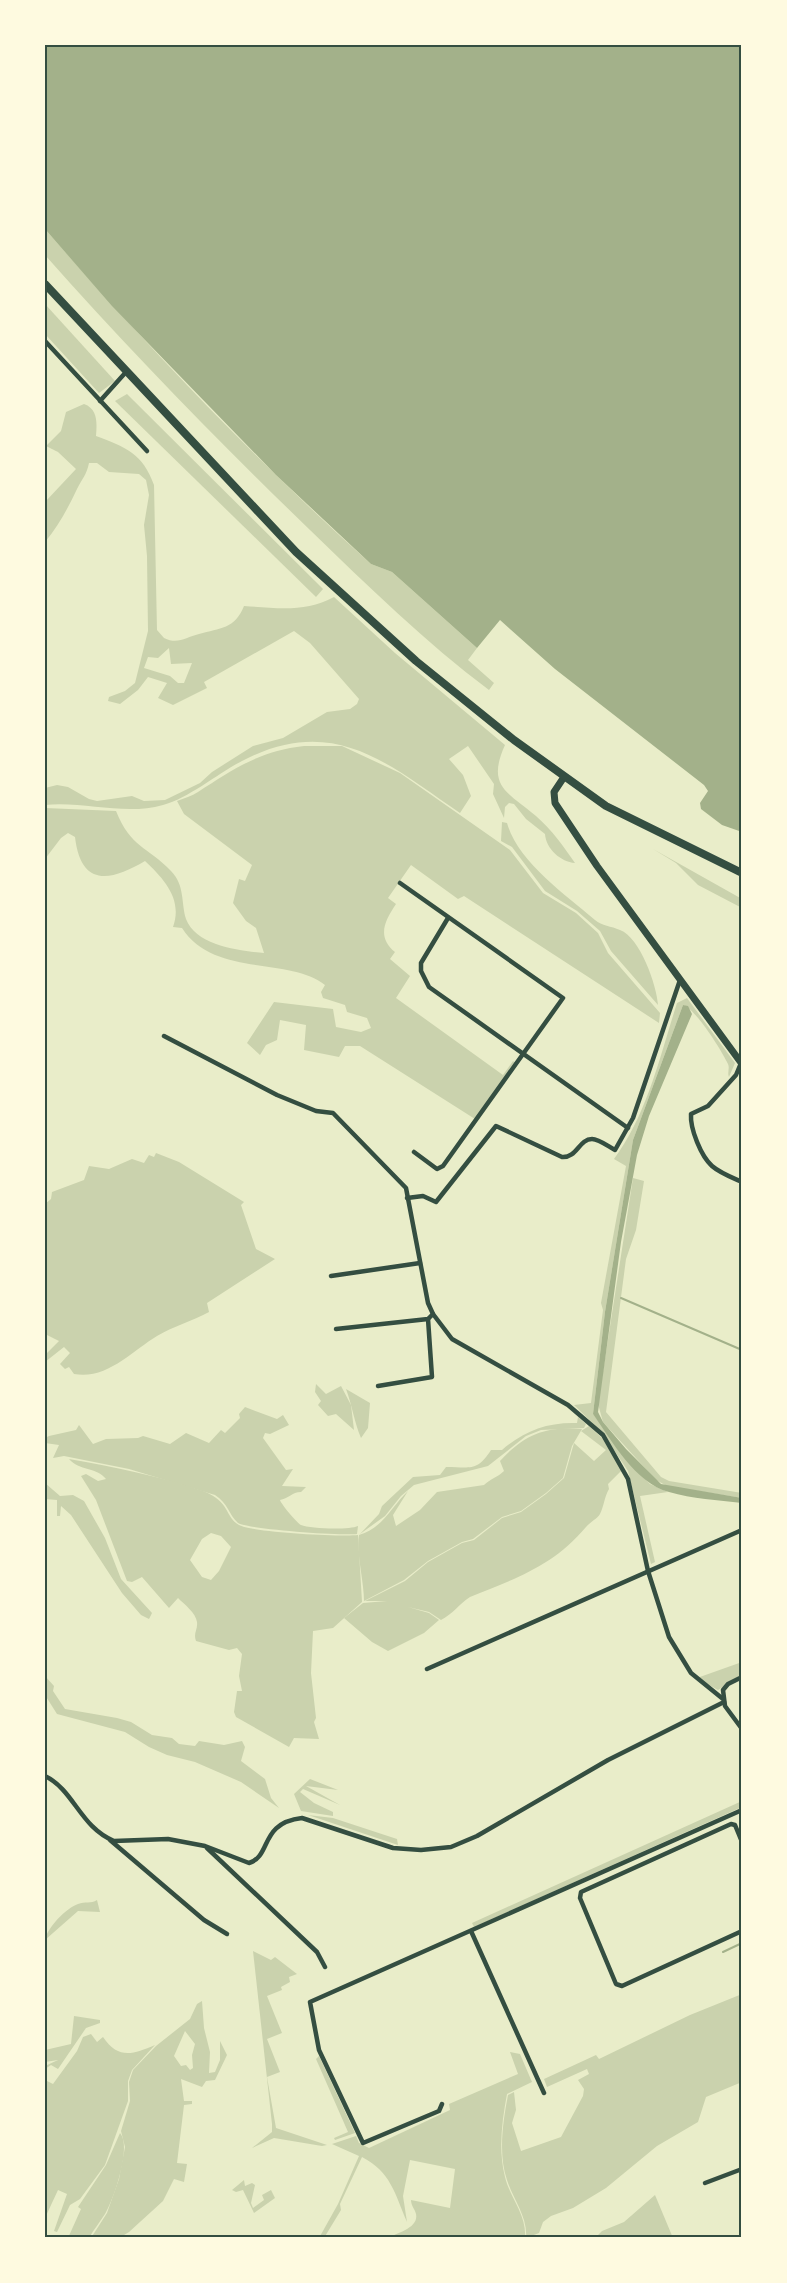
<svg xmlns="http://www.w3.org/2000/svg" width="787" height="2283" viewBox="0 0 787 2283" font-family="Helvetica,sans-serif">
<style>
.green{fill:#cad2ad;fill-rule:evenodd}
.water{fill:#a3b18a}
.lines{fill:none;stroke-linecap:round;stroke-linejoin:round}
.stream{stroke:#a3b18a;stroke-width:2}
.minor{stroke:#344e41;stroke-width:4.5}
.secondary{stroke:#344e41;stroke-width:7}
.trunk{stroke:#344e41;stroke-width:8}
.neatline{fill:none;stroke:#344e41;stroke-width:2}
</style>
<rect width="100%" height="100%" fill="#e9edc9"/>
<g class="green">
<path d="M45,229C147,346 255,460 371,564L392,572L477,648L468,660L494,683L489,690C425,642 368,586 310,530C218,441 129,350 45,255Z"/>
<polygon points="45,304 115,381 99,393 45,334"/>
<polygon points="127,394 323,589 316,597 115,401"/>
<path d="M84,404C98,409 97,423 96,436C126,447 143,454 154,485L157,630L164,638C178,645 186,637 199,634C220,628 235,629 244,606C276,608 305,613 334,597L395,653L505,745C486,787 508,792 536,816C552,830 564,847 575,863C561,862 546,849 545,834L526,819L514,804L509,803L505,807L504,818L493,794L494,784L468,746L449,759L463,775L471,796L460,813C388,764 334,713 242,761C217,774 189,798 163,805C125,816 84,801 45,805V788L57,785L68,787L89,799L97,801L132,796L144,801L165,800L200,783L212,772L253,746L283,738L327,712L350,709L357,704L359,699L310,643L294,631L204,682L207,688L173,705L158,698L167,683L148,677L138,690L120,704L108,701L109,697L125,691L135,683L148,631L147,556L144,525L149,495L146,480L139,474L109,472L97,463H89C87,474 82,479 77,489C68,508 59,525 45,542V502L76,469L58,452L46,446L61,431L66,412ZM169,648L171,664L192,663L184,683H178L170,676L144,668L148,657L158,658Z"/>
<path d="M304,746H342L400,773L510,850L543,893L576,913L598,933L608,953L660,1013L659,1023L464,896L458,899L411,865L388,898L396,904C384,922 377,937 395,952L390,959L410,976L396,998L503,1075L513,1061L517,1064L475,1119L360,1046H345L339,1057L304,1050L306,1025L280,1020L277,1040L266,1045L260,1055L247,1043L274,1002L333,1009L336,1027L361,1032L371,1028L367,1018L347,1012L345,1005L323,998L321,992L325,985C289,956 214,978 182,928L173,927C183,899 164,879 145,861C111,881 81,888 75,837L68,833L61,838L45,859V808L116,811C131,848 147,846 171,871C185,885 181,903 186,919C196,946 241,951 264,953L256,928L246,921L233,903L239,879L245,881L252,865L184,814L177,801C184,798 192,796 198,792C235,768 260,751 304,746Z"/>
<path d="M502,822L507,823C518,862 565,894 595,920C602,926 611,926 620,930C640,937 657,986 658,1005L611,951L600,931L577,911L545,891L512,847L501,841Z"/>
<polygon points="653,849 742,899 742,908 698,885 676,863"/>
<path d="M687,998L735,1063L729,1077C727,1073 730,1068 728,1064C722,1051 695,1008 683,1005L633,1140L605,1312L593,1414L642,1476L650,1484L668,1492L640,1496L655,1562L651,1564L628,1471L602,1432L574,1405L591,1403L603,1310L601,1303L626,1166L614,1159C647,1115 660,1056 677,1003Z"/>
<path d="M156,1153L179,1162L244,1202L241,1205L256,1249L275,1259L207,1303L209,1312C192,1321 174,1326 157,1336C132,1351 107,1380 74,1374L69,1367L65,1369L60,1364L70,1353L64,1347L45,1362V1355L59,1341L45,1334V1204L51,1199L52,1192L84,1180L89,1166L109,1169L132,1159L144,1163L149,1155L154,1157Z"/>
<polygon points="633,1178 644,1181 636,1230 626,1259 606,1412 661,1477 669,1481 742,1493 742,1498 667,1486 656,1480 603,1422 598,1404"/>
<polygon points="316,1384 326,1394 341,1386 351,1405 354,1430 336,1414 328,1416 318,1405 321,1401 315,1392"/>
<path d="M346,1389L370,1403L368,1428L361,1438C354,1421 352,1405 346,1389Z"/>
<path d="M245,1407L277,1419L283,1415L289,1425L270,1434L265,1433L263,1438L286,1470L293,1469L282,1486L306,1487L301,1492C292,1492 288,1499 280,1500C281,1504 297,1523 301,1525C310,1529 350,1530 358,1526L357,1534C343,1536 247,1529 238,1523C229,1515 228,1503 215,1495L129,1469L64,1456L53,1458L59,1445L45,1443V1438L49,1436L76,1430L79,1425L93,1444L106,1439L138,1438L143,1436L170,1444L186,1433L209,1443L221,1430L225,1433L240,1418L239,1414Z"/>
<path d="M578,1417L586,1424L584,1428L541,1430L526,1436L488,1466L414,1485L401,1496L385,1516L360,1534L379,1514L382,1506L413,1477L440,1475L446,1467C470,1467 477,1472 491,1450H502C524,1431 547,1422 577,1423Z"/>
<path d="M589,1426L602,1438L622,1470L608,1484L609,1489C604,1498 604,1506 600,1514C597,1519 590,1522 586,1527C553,1566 517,1578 470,1597C459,1604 453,1614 441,1620L429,1612L408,1607L429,1613L439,1620L424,1633L388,1651L372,1642L344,1618L363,1603L387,1601H365L405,1581L428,1562L462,1543L474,1540L502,1518L521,1512L546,1494L564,1478L574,1443L594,1461L606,1450L581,1431Z"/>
<path d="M582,1429L572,1446L563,1478L546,1493L521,1511L502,1517L473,1539L462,1542L428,1561L404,1580L364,1601C364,1581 356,1553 359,1535C382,1529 392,1506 408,1491L393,1515L396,1526L420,1510L437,1492L484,1485C490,1479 498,1477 504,1471L500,1461C525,1434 545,1426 582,1429Z"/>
<path d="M69,1459C114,1467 160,1476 203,1491C231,1502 224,1516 239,1525C251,1532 340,1537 358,1535L362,1602L333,1628L313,1631L311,1673L316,1718L314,1722L319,1739L294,1738L289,1747L236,1717L234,1712L237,1691H242L239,1676L242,1654L237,1648L229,1650L196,1641C193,1633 198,1630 197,1622C196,1613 184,1604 178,1598L169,1608L142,1577L132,1582L127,1581L96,1500L81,1476L86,1474L98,1481L106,1479C97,1467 79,1471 69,1459ZM211,1533L221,1536L231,1547L219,1571L211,1580L202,1577L190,1560L202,1539Z"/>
<polygon points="45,1483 60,1496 73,1495 84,1501 105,1538 121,1579 152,1613 149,1619 141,1615 122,1593 71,1515 61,1506 60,1516 57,1516 57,1500 45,1499"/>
<polygon points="742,1662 742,1674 718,1690 697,1678"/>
<polygon points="45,1676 54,1686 53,1691 65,1709 117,1718 131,1722 152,1735 172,1738 179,1744 195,1746 199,1741 224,1745 242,1741 245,1747 241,1761 265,1779 271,1798 279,1808 241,1782 195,1762 167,1755 149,1747 125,1732 57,1714 45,1695"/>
<polygon points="310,1779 338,1790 306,1786 340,1805 303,1789 300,1792 314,1803 333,1812 333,1816 301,1811 294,1794"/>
<polygon points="742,1801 742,1807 474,1927 472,1923"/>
<polygon points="308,1815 333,1818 397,1839 398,1845"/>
<path d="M97,1900L100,1912L78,1911L45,1940C47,1928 66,1908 78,1904C85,1901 91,1904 97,1900Z"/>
<polygon points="253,1951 271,1960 275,1957 297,1974 289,1977 290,1982 281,1987 282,1990 267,1996 282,2033 267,2039 280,2072 267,2077 276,2128 327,2145 322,2146 274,2138 252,2148 272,2132 272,2124"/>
<path d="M742,1994V2082L706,2097L698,2122L657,2146L606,2188L573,2208L551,2216L543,2222L539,2233L526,2238C528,2217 513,2199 507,2180C498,2154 503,2121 508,2095L514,2092L516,2110L512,2123L521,2151L561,2137L583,2096L584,2089L578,2080L589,2074L587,2069L547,2087L544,2079L596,2055L599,2059L690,2015Z"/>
<path d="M202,2001L204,2028L210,2052L209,2073L215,2072L220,2060V2041L227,2055L215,2080L206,2081L202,2087L181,2079L184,2101H192V2104L184,2105L177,2163L187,2164L184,2182L174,2179L163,2201L129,2232L119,2238H91L107,2213L119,2179L125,2147L121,2131L130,2101L129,2082L133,2070L156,2046L190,2019L197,2004ZM185,2031L195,2044L192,2055L193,2068L190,2070L186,2065L181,2066L174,2056Z"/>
<polygon points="74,2016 100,2020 100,2023 86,2028 58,2069 51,2065 45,2069 45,2066 58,2060 45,2062 45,2050 71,2044"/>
<path d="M91,2034L97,2042L103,2037C118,2059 132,2055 155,2045L132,2070L128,2081V2101L105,2165L80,2199L70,2205L57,2232L54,2231L67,2194L58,2190L45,2218V2080L53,2084L77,2051L83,2037Z"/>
<path d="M510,2052L520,2054L532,2082L507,2094C502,2121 498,2150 505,2177C510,2198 527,2215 525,2238H388C397,2233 419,2228 416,2214C415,2209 411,2206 411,2200L450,2208L455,2169L410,2160L403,2196L407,2222C395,2194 391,2172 362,2157L340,2204L341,2210L324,2238H319L338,2204L359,2156L332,2144L356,2136L359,2143L369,2148L450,2110L449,2104L518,2074Z"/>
<polygon points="319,2056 355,2133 335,2140 334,2138 348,2132 316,2059"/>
<path d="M120,2133C132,2146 114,2199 105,2214C100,2222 94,2229 89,2238H68L81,2209L78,2207L106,2165Z"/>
<polygon points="244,2180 245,2186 252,2183 255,2185 251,2203 253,2208 264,2200 262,2195 271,2190 275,2198 254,2213 243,2190 236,2192 232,2190"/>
<polygon points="655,2195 673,2238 595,2238 602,2231 624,2222"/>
</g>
<g class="water">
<polygon points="45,45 742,45 742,832 722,825 701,809 700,803 708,791 704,785 555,669 500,620 477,648 392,572 371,564 276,475 112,306 45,229"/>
<path d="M683,1005L688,1006L692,1014L649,1116L637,1155L621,1242L598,1412L603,1422L626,1449L661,1484L742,1498V1503C718,1500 692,1499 669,1492C635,1483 612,1441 593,1414L605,1312L633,1140Z"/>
</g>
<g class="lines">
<g class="stream">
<polyline points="621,1298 742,1350"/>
<polyline points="723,1952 742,1943"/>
</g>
<g class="minor">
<polyline points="45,341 147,451"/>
<polyline points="100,401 126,372"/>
<polyline points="400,883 563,998 443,1166 437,1169 414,1152"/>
<polyline points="448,918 421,963 421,971 429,987 628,1128"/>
<polyline points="164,1036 277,1095 316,1111 333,1113 406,1188 428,1303 433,1314 452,1339 568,1405 603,1435 628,1479 648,1571 669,1637 691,1673 723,1699"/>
<path d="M741,1063L736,1075L708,1106L691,1114C690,1129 701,1156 712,1166C720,1173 733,1178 742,1182"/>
<path d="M407,1198L423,1196L436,1202L496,1126L562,1157C577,1158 579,1139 592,1139C599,1139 609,1147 615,1150L633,1118L680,980"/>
<polyline points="331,1276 420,1263"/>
<polyline points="336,1329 428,1319 433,1314"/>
<polyline points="378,1386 432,1377 428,1319"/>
<polyline points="427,1669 742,1530"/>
<polyline points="742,1677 728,1684 723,1690 725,1706 742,1729"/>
<path d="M45,1776C74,1790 80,1827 114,1841L168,1839L205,1846L249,1863C272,1856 259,1823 302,1818L393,1848L421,1850L451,1847L477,1836L608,1760L724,1702"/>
<polyline points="110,1840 204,1920 227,1934"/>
<polyline points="742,1842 735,1825 731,1824 581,1892 580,1898 616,1984 622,1986 742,1931"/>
<polyline points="207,1848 317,1952 325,1967"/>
<polyline points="471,1931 544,2093"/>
<polyline points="442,2104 439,2111 363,2143 319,2050 310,2002 742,1810"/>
<polyline points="705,2183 742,2169"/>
</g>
<polyline class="secondary" points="564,777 554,792 555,803 597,866 742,1064"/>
<polyline class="trunk" points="45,284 296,552 416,661 514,740 606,806 742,873"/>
</g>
<rect width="787" height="2283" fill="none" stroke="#fefae0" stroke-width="93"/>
<rect x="46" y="46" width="694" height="2190" class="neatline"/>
</svg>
